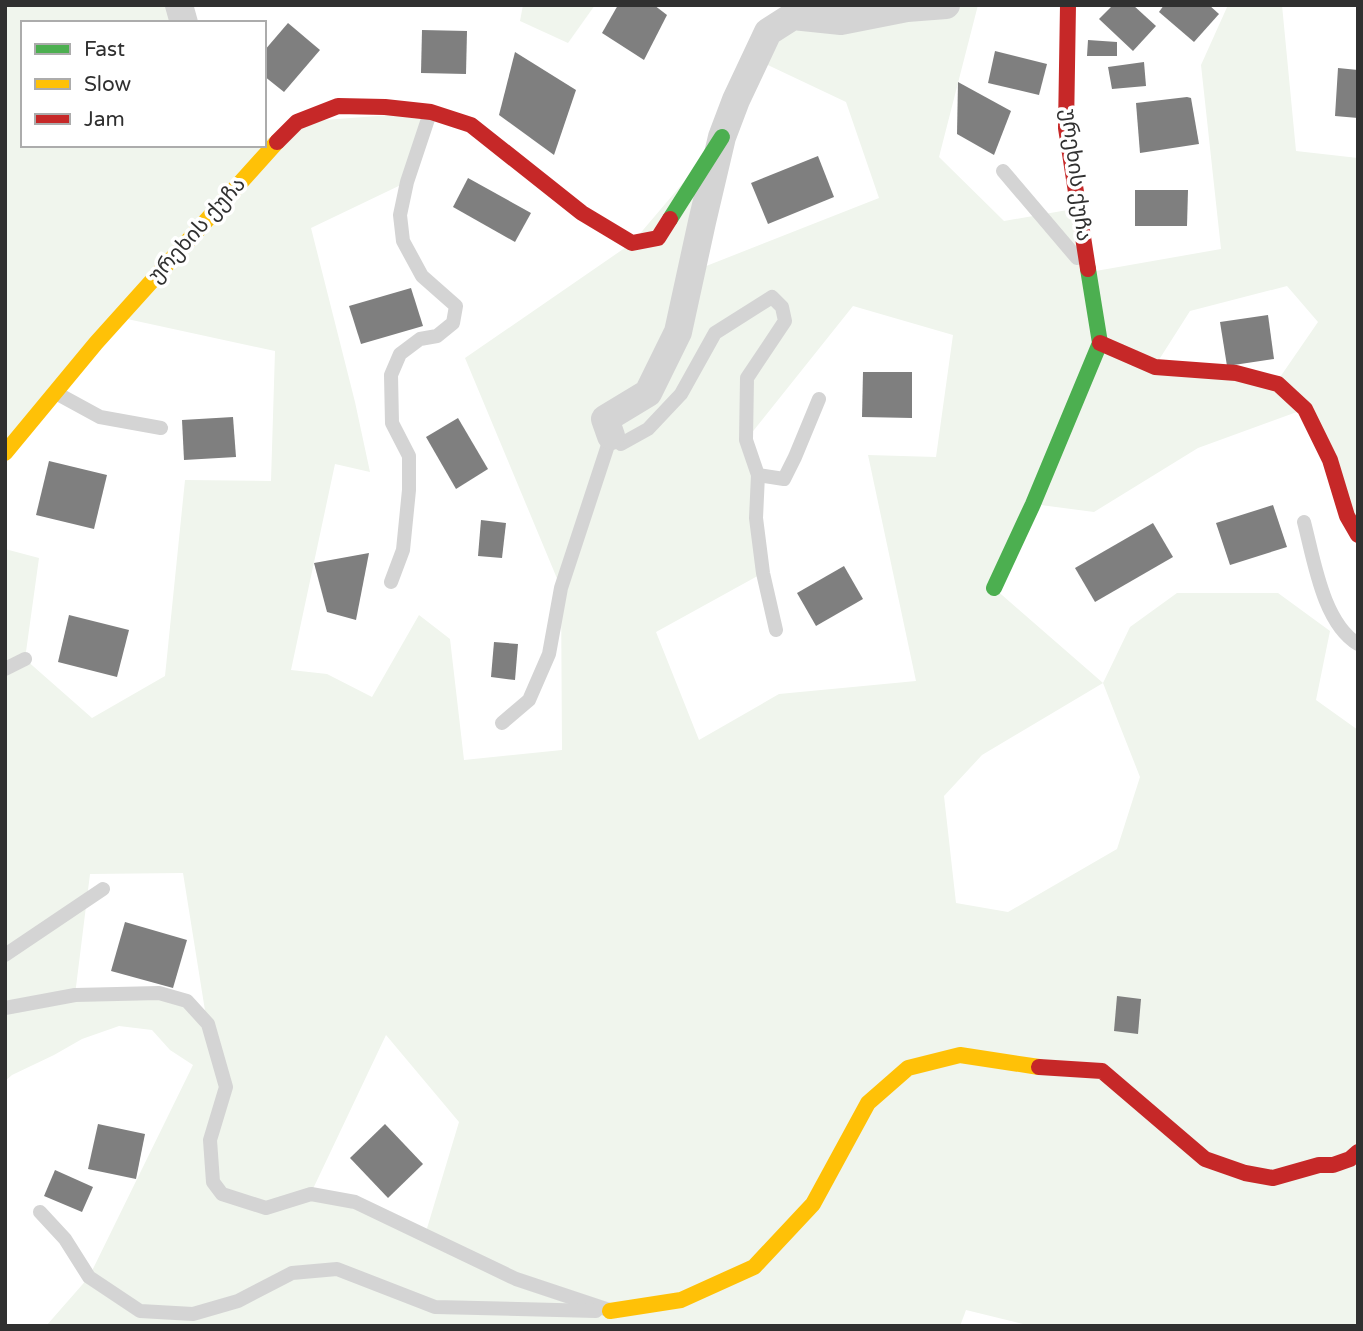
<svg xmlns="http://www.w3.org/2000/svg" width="1363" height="1331" viewBox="0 0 1363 1331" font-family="'Varela Round','Noto Sans Georgian',sans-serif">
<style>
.green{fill:#f0f5ed;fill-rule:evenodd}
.building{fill:#7f7f7f}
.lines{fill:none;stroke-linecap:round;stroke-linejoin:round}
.lane{stroke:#d4d4d4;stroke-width:14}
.street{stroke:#d4d4d4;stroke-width:28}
.fast{stroke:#4caf50;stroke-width:16}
.slow{stroke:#ffc107;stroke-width:16}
.jam{stroke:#c62828;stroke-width:16}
.labels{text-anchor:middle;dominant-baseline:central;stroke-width:7;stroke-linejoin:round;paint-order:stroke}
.street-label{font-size:21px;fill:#303030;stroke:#fff}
</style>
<rect width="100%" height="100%" fill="#fff"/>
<g class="green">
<path d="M5,5H186L184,23H23V145H256L297,122L431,112L407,182L311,228L355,402L370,472L335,464L291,670L327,674L372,697L419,615L450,639L464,760L562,750L561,588L465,358L632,243L722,137L691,272L879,198L846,102L755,59L768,32L946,5H978L939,157L1004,221L1079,208L1090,272L1221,249L1201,65L1228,5H1282L1296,151L1358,158V535L1305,409L1198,448L1094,512L1033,504L994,588L1103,683L1130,627L1177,593H1278L1330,631L1316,700L1358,730V1326H1031L966,1310L960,1326H46L89,1277L193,1065L170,1050L152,1030L119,1026L82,1039L54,1055L12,1075L5,1081V549L39,558L25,659L92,718L165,676L185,480L271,481L275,351L118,317L5,453ZM1287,286L1318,322L1276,383L1155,366L1190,311ZM853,306L953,335L936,457L868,455L916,681L779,694L699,740L656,632L763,573L758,475L746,440ZM1103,683L1140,777L1117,849L1008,912L956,903L944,796L982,755ZM183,873L207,1023L187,1001L75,995L90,874ZM386,1035L459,1122L425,1235L311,1193Z"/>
<polygon points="523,5 595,5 568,43 520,21"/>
</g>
<g class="building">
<polygon points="618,5 654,5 667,15 644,60 602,33"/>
<polygon points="1113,5 1133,5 1156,26 1133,51 1099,19"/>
<polygon points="1164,5 1209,5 1219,14 1194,42 1159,12"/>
<polygon points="288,23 320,50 284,92 264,76 264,51"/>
<polygon points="422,30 467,31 466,74 421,73"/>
<polygon points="1088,40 1117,42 1117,56 1087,56"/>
<polygon points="995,51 1047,64 1039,95 988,83"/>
<polygon points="515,52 576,90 554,155 499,115"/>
<polygon points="1144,62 1146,86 1112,89 1108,67"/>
<polygon points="1338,68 1358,70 1358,118 1335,116"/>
<polygon points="958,82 1011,111 994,155 957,134"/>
<polygon points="1187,97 1191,98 1199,144 1140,153 1136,103"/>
<polygon points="818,156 834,197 768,224 751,183"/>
<polygon points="468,178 531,213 515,242 453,207"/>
<polygon points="1135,190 1188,190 1187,226 1135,226"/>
<polygon points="411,288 423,326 361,344 349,306"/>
<polygon points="1268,315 1274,359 1227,366 1220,322"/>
<polygon points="863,372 912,372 912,418 862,417"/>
<polygon points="233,417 236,457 184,460 182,420"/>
<polygon points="458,418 488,469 456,489 426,437"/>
<polygon points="49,461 107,475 94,529 36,515"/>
<polygon points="1273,505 1287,547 1230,565 1216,523"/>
<polygon points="481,520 506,523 502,558 478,556"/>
<polygon points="1153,523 1173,557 1095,602 1075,568"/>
<polygon points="369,553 356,620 327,612 314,563"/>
<polygon points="844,566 863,599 816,626 797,593"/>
<polygon points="69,615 129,630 117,677 58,662"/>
<polygon points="494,642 518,644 515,680 491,677"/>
<polygon points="125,922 187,940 173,988 111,971"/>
<polygon points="1117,996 1141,999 1138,1034 1114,1031"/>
<polygon points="98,1124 145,1134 136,1179 88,1169"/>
<polygon points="385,1124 423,1164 388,1198 350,1158"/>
<polygon points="55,1170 93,1187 82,1212 44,1196"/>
</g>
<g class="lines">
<g class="lane">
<polyline points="1003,171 1077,258"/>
<polyline points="56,393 100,417 161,428"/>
<polyline points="758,475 756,518 763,573 776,630"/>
<path d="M1304,522C1314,560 1323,623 1358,644"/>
<polyline points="391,582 403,550 409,490 409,456 392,423 391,375 400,354 420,339 437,336 453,323 456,306 422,276 403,241 400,215 407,182 430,113"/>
<polyline points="5,669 25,659"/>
<polyline points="502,723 529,700 549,654 561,588 611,436 621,444 648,429 681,394 715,333 772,297 782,307 785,321 747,378 746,440 758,475 784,479 795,457 819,399"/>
<polyline points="5,955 103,889"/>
<polyline points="5,1008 75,995 159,993 187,1001 208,1024 226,1087 210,1140 213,1182 222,1194 266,1208 311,1194 355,1202 516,1279 609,1310"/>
<polyline points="40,1212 65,1239 89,1277 140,1311 193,1314 238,1301 292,1273 337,1269 435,1307 596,1311"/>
</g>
<g class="street">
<polyline points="179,5 184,23"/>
<polyline points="611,436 605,419 648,393 678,332 702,222 722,137 736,100 768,32 793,16 841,21 907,8 946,5"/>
</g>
<g class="fast">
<polyline points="670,219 722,137"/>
<polyline points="994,588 1033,504 1100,343 1088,269"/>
</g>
<g class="slow">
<polyline points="5,453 96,343 277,142"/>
<polyline points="610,1311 681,1300 754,1267 813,1204 868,1103 908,1068 960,1055 1039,1067"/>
</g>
<g class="jam">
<polyline points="1068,5 1066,128 1088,269"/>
<polyline points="277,142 297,122 338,106 385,107 431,112 471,125 582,213 632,243 658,238 670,219"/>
<polyline points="1100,343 1155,367 1236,373 1278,384 1305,409 1330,460 1347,516 1358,535"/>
<polyline points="1039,1067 1102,1071 1205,1159 1245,1173 1273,1178 1319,1165 1333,1165 1350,1159 1358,1152"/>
</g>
</g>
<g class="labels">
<g class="street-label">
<text transform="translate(1076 175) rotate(83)">ურეხის ქუჩა</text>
<text transform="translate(197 230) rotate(-48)">ურეხის ქუჩა</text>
</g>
</g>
<rect width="1363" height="1331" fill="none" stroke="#303030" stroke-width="14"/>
<rect x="21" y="21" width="245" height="126" fill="#ffffff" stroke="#acacac" stroke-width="2"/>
<rect x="35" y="44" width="35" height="10" fill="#4caf50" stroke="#acacac" stroke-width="2"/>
<text x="84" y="56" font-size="21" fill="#303030">Fast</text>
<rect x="35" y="79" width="35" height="10" fill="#ffc107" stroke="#acacac" stroke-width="2"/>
<text x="84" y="91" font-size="21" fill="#303030">Slow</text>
<rect x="35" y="114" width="35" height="10" fill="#c62828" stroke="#acacac" stroke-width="2"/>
<text x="84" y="126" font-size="21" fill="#303030">Jam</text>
</svg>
